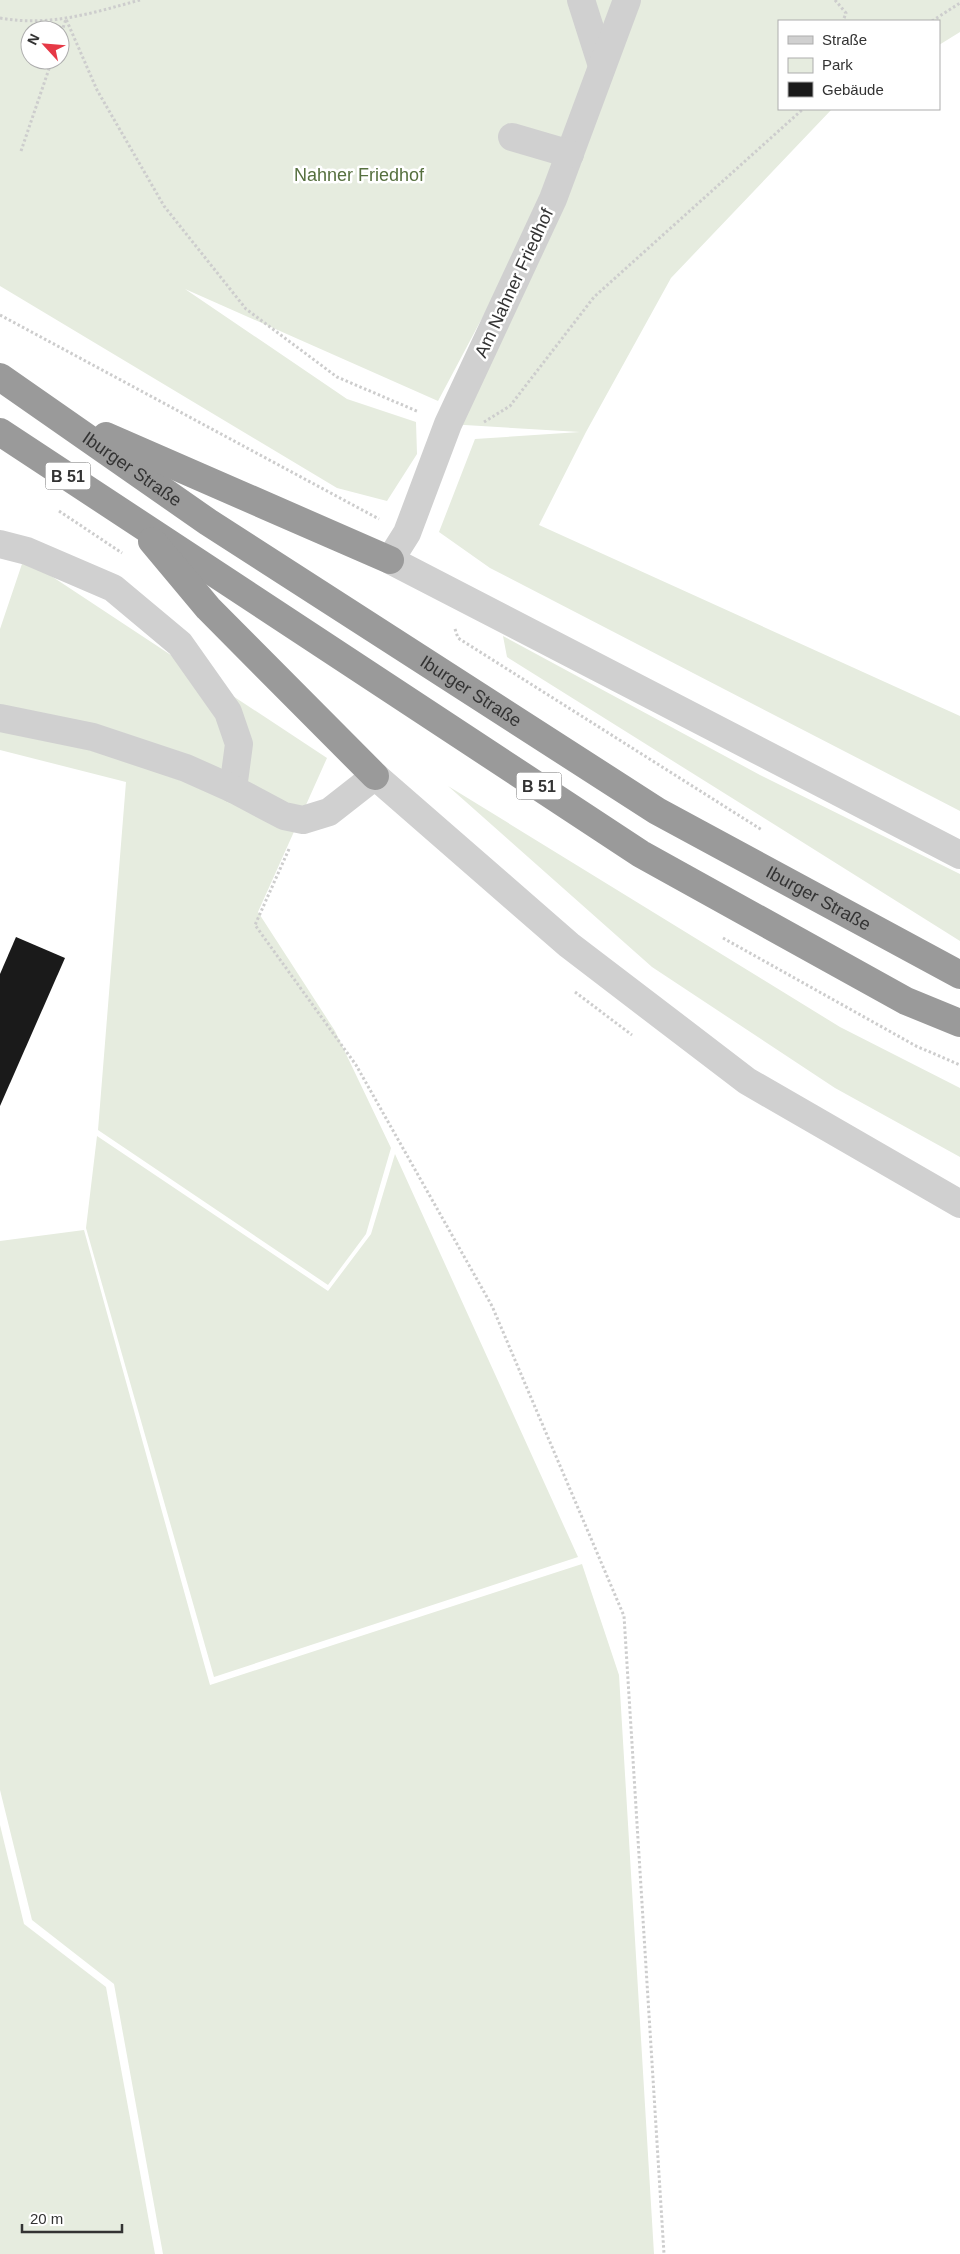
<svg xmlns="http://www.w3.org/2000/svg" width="960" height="2254" viewBox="0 0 960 2254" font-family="Arial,sans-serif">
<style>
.green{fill:#e6ecdf;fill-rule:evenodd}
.building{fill:#1a1a1a}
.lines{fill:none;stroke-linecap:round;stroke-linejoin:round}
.path{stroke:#cdcdcd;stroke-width:3;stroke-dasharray:2.5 2.5;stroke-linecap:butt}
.minor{stroke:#d0d0d0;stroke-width:28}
.highway{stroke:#9a9a9a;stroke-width:28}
.labels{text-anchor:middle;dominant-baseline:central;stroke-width:5;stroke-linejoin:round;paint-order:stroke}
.shield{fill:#fff;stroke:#707070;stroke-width:1}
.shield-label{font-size:16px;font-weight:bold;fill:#333}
.park-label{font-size:18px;fill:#56703f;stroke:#fff}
.street-label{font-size:18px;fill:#333;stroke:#fff}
</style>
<rect width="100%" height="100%" fill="#fff"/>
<g class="green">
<path d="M0,0H960V32L939,45V21H779V109H832L671,278L586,432L539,525L960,716V811L490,568L439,532L475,439L580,432L448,424L531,226L438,401L185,289L347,399L416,422L417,454L387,501L337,488L0,286ZM30,30H60V60H30Z"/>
<polygon points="24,558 327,758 258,912 335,1031 391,1148 366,1234 328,1285 98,1130 126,782 0,750 0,629"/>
<polygon points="503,636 760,775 960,874 960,941 507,657"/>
<polygon points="448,786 840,1027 960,1088 960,1157 835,1088 652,967"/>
<polygon points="97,1136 328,1291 371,1234 395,1154 578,1557 214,1677 86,1228"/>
<polygon points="84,1230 210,1685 582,1564 619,1675 654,2254 163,2254 114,1984 32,1920 0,1790 0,1241"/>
<polygon points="0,1825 24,1924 106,1987 155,2254 0,2254"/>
</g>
<polygon class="building" points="16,937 65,958 0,1106 0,974"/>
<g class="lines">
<g class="path">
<polyline points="835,0 846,13 843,21"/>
<path d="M0,18C50,27 92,13 140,0"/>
<polyline points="932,21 960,3"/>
<polyline points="60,37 66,19 97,90 164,206 246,309 337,377 419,412"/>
<polyline points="21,151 52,60"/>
<polyline points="0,315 379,519"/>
<polyline points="484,422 510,406 594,297 803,109"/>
<polyline points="59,511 122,553"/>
<polyline points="455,629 458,638 762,830"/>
<polyline points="289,849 255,925 356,1065 492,1306 624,1616 664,2254"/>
<polyline points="723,938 916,1046 960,1065"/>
<polyline points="575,992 632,1035"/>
</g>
<g class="minor">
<polyline points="581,0 602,66"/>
<polyline points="627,0 553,199 448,424 407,533 390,560 960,855"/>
<polyline points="512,137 570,154"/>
<polyline points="0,544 27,551 113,588 180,644 228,712 239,744 233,789"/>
<polyline points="0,718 93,737 186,768 233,789 284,816 303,820 329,812 375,776 569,945 747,1081 960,1204"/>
</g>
<g class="highway">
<path id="s1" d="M0,377L208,522L657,811L960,975"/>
<polyline points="0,432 641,854 906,1001 960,1023"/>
<polyline points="106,436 390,560"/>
<polyline points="152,541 208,608 375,776"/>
</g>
</g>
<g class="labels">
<g class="shield">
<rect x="45.5" y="462.5" width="45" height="27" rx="4"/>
<rect x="516.5" y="772.5" width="45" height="27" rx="4"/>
</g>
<g class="shield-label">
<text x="68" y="476">B 51</text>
<text x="539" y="786">B 51</text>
</g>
<g class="park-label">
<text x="359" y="175">Nahner Friedhof</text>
</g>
<g class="street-label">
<text transform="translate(514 283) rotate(-65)">Am Nahner Friedhof</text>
<text stroke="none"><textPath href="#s1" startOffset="161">Iburger Straße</textPath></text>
<text stroke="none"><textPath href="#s1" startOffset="566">Iburger Straße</textPath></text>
<text stroke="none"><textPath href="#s1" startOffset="971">Iburger Straße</textPath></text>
</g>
</g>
<rect x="778" y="20" width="162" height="90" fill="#ffffff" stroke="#adadad"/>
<rect x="788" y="36" width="25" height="8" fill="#d0d0d0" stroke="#adadad"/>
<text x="822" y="45" font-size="15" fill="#333333">Straße</text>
<rect x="788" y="58" width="25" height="15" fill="#e6ecdf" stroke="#adadad"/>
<text x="822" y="70" font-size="15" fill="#333333">Park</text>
<rect x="788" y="82" width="25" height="15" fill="#1a1a1a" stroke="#adadad"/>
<text x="822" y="95" font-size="15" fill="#333333">Gebäude</text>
<g transform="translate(45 45) rotate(296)"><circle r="24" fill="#ffffff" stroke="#adadad"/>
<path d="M0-4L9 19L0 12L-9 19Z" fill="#e63946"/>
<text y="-8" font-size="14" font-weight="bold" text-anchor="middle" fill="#333333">N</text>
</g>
<path d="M22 2224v8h100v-8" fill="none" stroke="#333333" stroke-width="2.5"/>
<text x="30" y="2224" font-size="15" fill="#333333" stroke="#ffffff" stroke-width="4" paint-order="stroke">20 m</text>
</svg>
